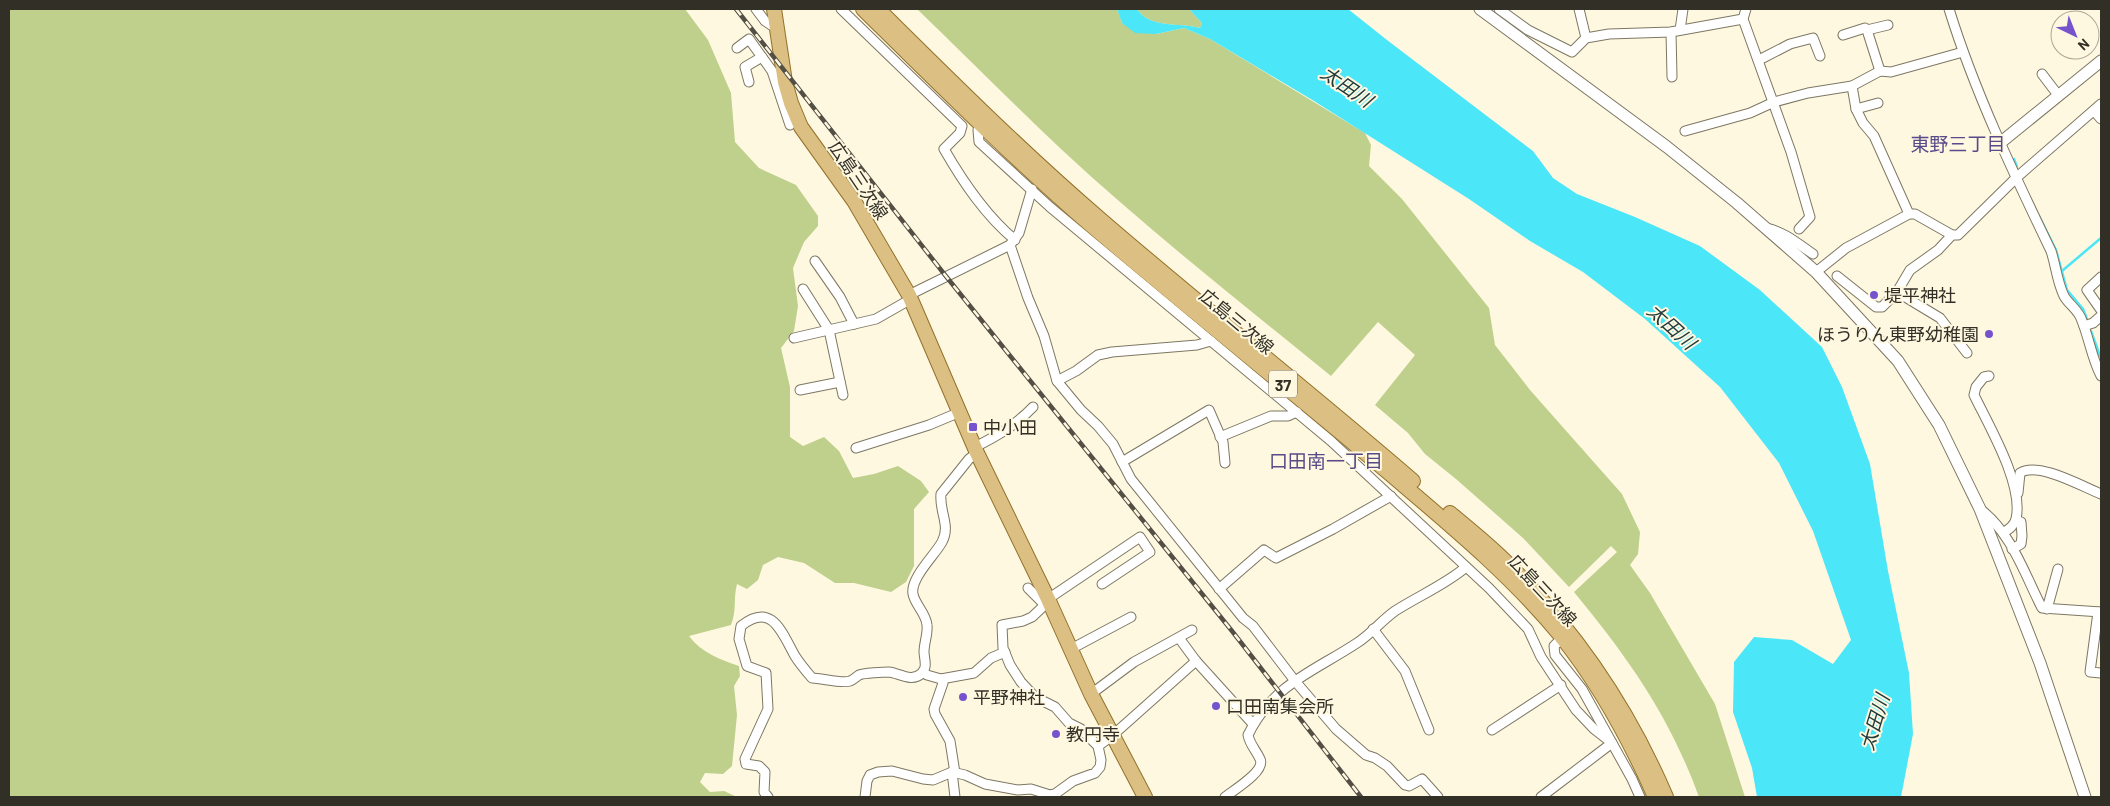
<svg xmlns="http://www.w3.org/2000/svg" width="2110" height="806" viewBox="0 0 2110 806" font-family="Barlow,'Noto Sans JP',sans-serif">
<style>
.green{fill:#bed08c}
.water{fill:#4be6f8}
.lines{fill:none;stroke-linecap:round;stroke-linejoin:round}
.stream{stroke:#4be6f8;stroke-width:2.5}
.minor-casing{stroke:#7d7763;stroke-width:11}
.tertiary-casing{stroke:#7d7763;stroke-width:13}
.primary-casing{stroke:#92712b;stroke-width:16}
.minor{stroke:#fff;stroke-width:9}
.tertiary{stroke:#fff;stroke-width:11}
.primary{stroke:#dcbf82;stroke-width:14}
.rail-casing{stroke:#534f44;stroke-width:4.5}
.rail{stroke:#fff8e1;stroke-width:2.5;stroke-dasharray:8;stroke-linecap:butt}
.poi-dot{fill:#7653cd;stroke:#fff8e1;stroke-width:2}
.labels{text-anchor:middle;dominant-baseline:central;stroke-width:4;stroke-linejoin:round;paint-order:stroke}
.shield{fill:#fff8e1;stroke:#706b5e;stroke-width:1}
.shield-label{font-size:16px;font-weight:bold;fill:#322f26}
.street-label{font-size:18px;fill:#322f26;stroke:#fff8e1}
.poi-label{font-size:18px;fill:#322f26;stroke:#fff8e1;text-anchor:start}
.water-label{font-size:19px;font-style:italic;fill:#1f393c;stroke:#fff8e1}
.neighbourhood-label{font-size:19px;fill:#594b89;stroke:#fff8e1}
</style>
<rect width="100%" height="100%" fill="#fff8e1"/>
<g class="green">
<path d="M9,9H685L708,40L731,93L735,142L759,168L796,185L818,216V226L804,242L793,268L798,306L794,331L781,348L790,387V437L803,446L824,437L839,451L853,478L874,474L898,466L921,481L929,492L914,509V566L906,582L891,592L854,583H835L804,563L778,557L763,565L758,580L747,589L737,584C733,599 737,610 731,625L689,636C702,653 719,659 739,666L740,676L734,686L737,715L732,766L723,774L705,773L700,782L710,792L724,791L737,797H9Z"/>
<path d="M917,9H1117L1122,23L1156,34L1184,28L1210,39L1365,133L1371,145L1369,166L1402,199L1489,308L1495,345L1530,390L1622,494L1640,532L1638,554L1630,565L1650,593L1715,704L1745,797H1699C1669,715 1629,659 1574,592L1617,552L1611,546L1569,587L1523,538L1456,479L1425,454L1408,433L1375,405L1415,355L1378,322L1331,376C1240,302 1147,229 1061,149C1012,103 965,55 917,9Z"/>
<path d="M1137,9H1189L1202,23L1200,28C1178,22 1150,29 1137,9Z"/>
</g>
<path class="water" d="M1117,9H1137C1150,29 1178,22 1200,28L1202,23L1189,9H1348L1387,40L1533,151L1553,178L1577,194L1635,217L1700,246L1760,290L1822,347L1842,387L1870,464L1888,571L1909,673L1913,734L1901,797H1757L1752,768L1733,712L1734,662L1754,637L1792,640L1833,664L1851,640L1813,531L1779,463L1720,387L1645,319L1583,272L1530,241L1469,199L1314,101L1210,39L1184,28L1156,34L1135,33L1122,23Z"/>
<g class="lines">
<g class="stream">
<polyline points="2014,159 2017,167"/>
<polyline points="2039,216 2056,250 2067,290 2083,309 2087,319"/>
<polyline points="2062,271 2101,238"/>
<polyline points="2091,331 2100,356"/>
<polyline points="2101,362 2101,365"/>
</g>
<g class="minor-casing">
<g id="minor">
<polyline points="756,9 765,21 777,29"/>
<path d="M841,9L962,126L960,133L944,149C963,182 985,215 1015,240"/>
<polyline points="1499,9 1528,30 1572,52 1586,38 1609,34 1671,32 1743,19"/>
<polyline points="1579,9 1586,38"/>
<polyline points="1746,9 1743,19 1791,152 1810,217 1799,229"/>
<path d="M1949,9C1975,93 2013,172 2051,251C2056,266 2057,282 2064,296C2069,305 2079,310 2082,321C2089,338 2092,359 2101,376"/>
<polyline points="1680,30 1683,9"/>
<polyline points="1867,30 1880,71"/>
<polyline points="1671,32 1672,77"/>
<polyline points="1843,35 1865,28 1867,30 1888,25"/>
<polyline points="737,48 749,39 772,71 790,125"/>
<polyline points="1759,60 1790,44 1813,38 1820,56"/>
<polyline points="2042,74 2058,95"/>
<polyline points="749,82 745,67 762,57"/>
<polyline points="1852,86 1856,109 1863,123 1874,136 1909,214"/>
<polyline points="1856,109 1878,103"/>
<polyline points="2094,111 2101,119"/>
<polyline points="984,122 978,130 979,142 1050,207 1331,441 1489,588 1528,629 1541,657 1576,710 1594,729 1612,743 1541,797"/>
<polyline points="1685,131 1750,113 1774,102 1808,93 1852,86 1880,71 1891,72 1963,52"/>
<path d="M1766,228C1785,232 1798,244 1813,254"/>
<polyline points="1952,235 1938,250 1910,270 1897,292 1940,318 1967,353"/>
<polyline points="1010,245 1028,298 1044,336 1057,381 1081,410 1098,426 1113,444 1131,479 1243,618 1253,626 1295,681 1336,729 1366,755 1375,758 1387,766 1405,785 1409,786 1422,779 1438,797"/>
<polyline points="815,261 840,297 854,324"/>
<polyline points="1816,272 1846,248 1909,214 1915,214 1952,235 1958,235 2016,178 2101,104"/>
<polyline points="1837,276 1876,307 1882,307 1897,292"/>
<polyline points="2101,277 2087,290 2101,310"/>
<polyline points="803,289 829,330 843,395"/>
<polyline points="909,295 1010,245 1019,233 1032,189"/>
<polyline points="2084,326 2093,323 2101,316"/>
<polyline points="794,338 876,319 911,299"/>
<path d="M1989,376L1984,377L1976,387L1974,395C1989,426 2024,485 2016,519C2014,526 2009,529 2003,533"/>
<polyline points="1057,381 1076,371 1098,355 1112,352 1197,345 1211,341"/>
<polyline points="800,390 840,382"/>
<polyline points="1220,437 1271,416 1288,416 1297,412"/>
<path d="M975,447C997,436 1016,425 1033,407"/>
<polyline points="856,448 929,425 960,412"/>
<polyline points="1122,462 1209,410 1223,442 1225,463"/>
<path d="M2018,493L2020,473C2038,461 2083,487 2101,494"/>
<path d="M1980,509C2011,532 2025,575 2042,608L2101,612"/>
<polyline points="2012,549 2021,544 2022,536 2021,522 2016,520"/>
<polyline points="1028,588 1044,604"/>
<polyline points="1219,589 1264,550 1276,558 1333,529 1391,496"/>
<polyline points="1048,599 1140,537 1150,552 1102,584"/>
<polyline points="2047,609 2058,569"/>
<polyline points="2098,612 2090,672 2101,673"/>
<polyline points="1373,629 1405,671 1429,730"/>
<polyline points="1565,635 1554,646 1555,655 1582,689 1632,779 1640,797"/>
<polyline points="1179,638 1196,661 1253,724"/>
<polyline points="1071,649 1131,617"/>
<polyline points="923,672 927,675 941,679 943,683 934,709 935,714 950,741 955,773"/>
<polyline points="941,679 974,673 991,658 1005,652"/>
<polyline points="1091,694 1134,662 1192,630"/>
<polyline points="1492,730 1561,685"/>
<polyline points="1098,746 1113,735 1196,661"/>
<polyline points="952,772 955,797"/>
<path d="M768,797L764,792L765,772L759,766L746,764L745,759L768,709L766,673L747,666L739,639L741,626C772,601 782,633 795,656C800,664 806,671 812,678C821,678 843,684 850,681C853,680 856,677 859,675C863,673 885,672 889,672C899,673 912,683 922,673C923,671 925,669 925,667C926,662 924,656 924,652C924,643 928,634 927,625C926,613 915,605 913,594C910,578 935,555 942,542C951,525 939,512 941,494L969,459L977,453"/>
<polyline points="865,797 867,781 870,775 878,772 892,771 923,779 933,780 952,772 965,775 985,784 1018,790 1031,789 1050,795 1055,794 1073,781 1095,773 1100,767 1101,760 1098,746 1081,729 1069,723 1055,707 1035,697 1021,682 1010,665 1003,648 1002,625 1023,621 1032,617 1049,601"/>
<path d="M1225,797C1234,790 1266,771 1260,759C1256,750 1250,745 1248,735C1273,684 1313,672 1357,643C1371,634 1381,621 1395,611C1418,596 1445,585 1466,567"/>
</g>
</g>
<g class="tertiary-casing">
<g id="tertiary">
<polyline points="1480,9 1667,147 1737,203 1816,272 1898,361 1939,425 1980,509 2040,663 2085,797"/>
<polyline points="2000,143 2101,61"/>
</g>
</g>
<g class="primary-casing">
<g id="primary">
<polyline points="774,9 785,82 791,103 801,127 854,201 909,295 977,453 1048,599 1091,694 1145,797"/>
<path d="M863,9C938,83 1013,158 1093,227C1190,310 1291,390 1389,473C1449,524 1511,575 1561,636C1600,685 1630,740 1655,797"/>
<path d="M878,9C951,81 1023,153 1100,219C1203,308 1310,392 1413,481"/>
<path d="M1450,513C1470,530 1492,547 1510,566C1577,633 1629,710 1666,797"/>
</g>
</g>
<use href="#minor" class="minor"/>
<use href="#tertiary" class="tertiary"/>
<use href="#primary" class="primary"/>
<g class="rail-casing">
<polyline id="rail" points="736,9 945,275 1232,631 1361,797"/>
</g>
<use href="#rail" class="rail"/>
</g>
<g class="poi-dot">
<circle cx="1874" cy="295" r="5"/>
<circle cx="1989" cy="334" r="5"/>
<rect x="968" y="422" width="10" height="10" rx="2.5"/>
<circle cx="963" cy="697" r="5"/>
<circle cx="1216" cy="706" r="5"/>
<circle cx="1056" cy="734" r="5"/>
</g>
<g class="labels">
<rect class="shield" x="1269" y="370.5" width="28" height="27" rx="4"/>
<g class="shield-label">
<text x="1283" y="384">37</text>
</g>
<g class="street-label">
<text transform="translate(859 180) rotate(56)">広島三次線</text>
<text transform="translate(1237 321) rotate(40)">広島三次線</text>
<text transform="translate(1543 590) rotate(47)">広島三次線</text>
</g>
<g class="poi-label">
<text x="1884" y="295">堤平神社</text>
<text x="1979" y="334" text-anchor="end">ほうりん東野幼稚園</text>
<text x="983" y="427">中小田</text>
<text x="973" y="697">平野神社</text>
<text x="1226" y="706">口田南集会所</text>
<text x="1066" y="734">教円寺</text>
</g>
<g class="water-label">
<text transform="translate(1347 86) rotate(34)">太田川</text>
<text transform="translate(1672 326) rotate(42)">太田川</text>
<text transform="translate(1874 722) rotate(-73)">太田川</text>
</g>
<g class="neighbourhood-label">
<text x="1958" y="143">東野三丁目</text>
<text x="1326" y="460">口田南一丁目</text>
</g>
</g>
<rect width="2110" height="806" fill="none" stroke="#322f26" stroke-width="20"/>
<g transform="translate(2075 35) rotate(137)"><circle r="24" fill="#fff8e1" stroke="#ada896"/>
<path d="M0-4L9 19L0 12L-9 19Z" fill="#7653cd"/>
<text y="-8" font-size="14" font-weight="bold" text-anchor="middle" fill="#322f26">N</text>
</g>
</svg>
